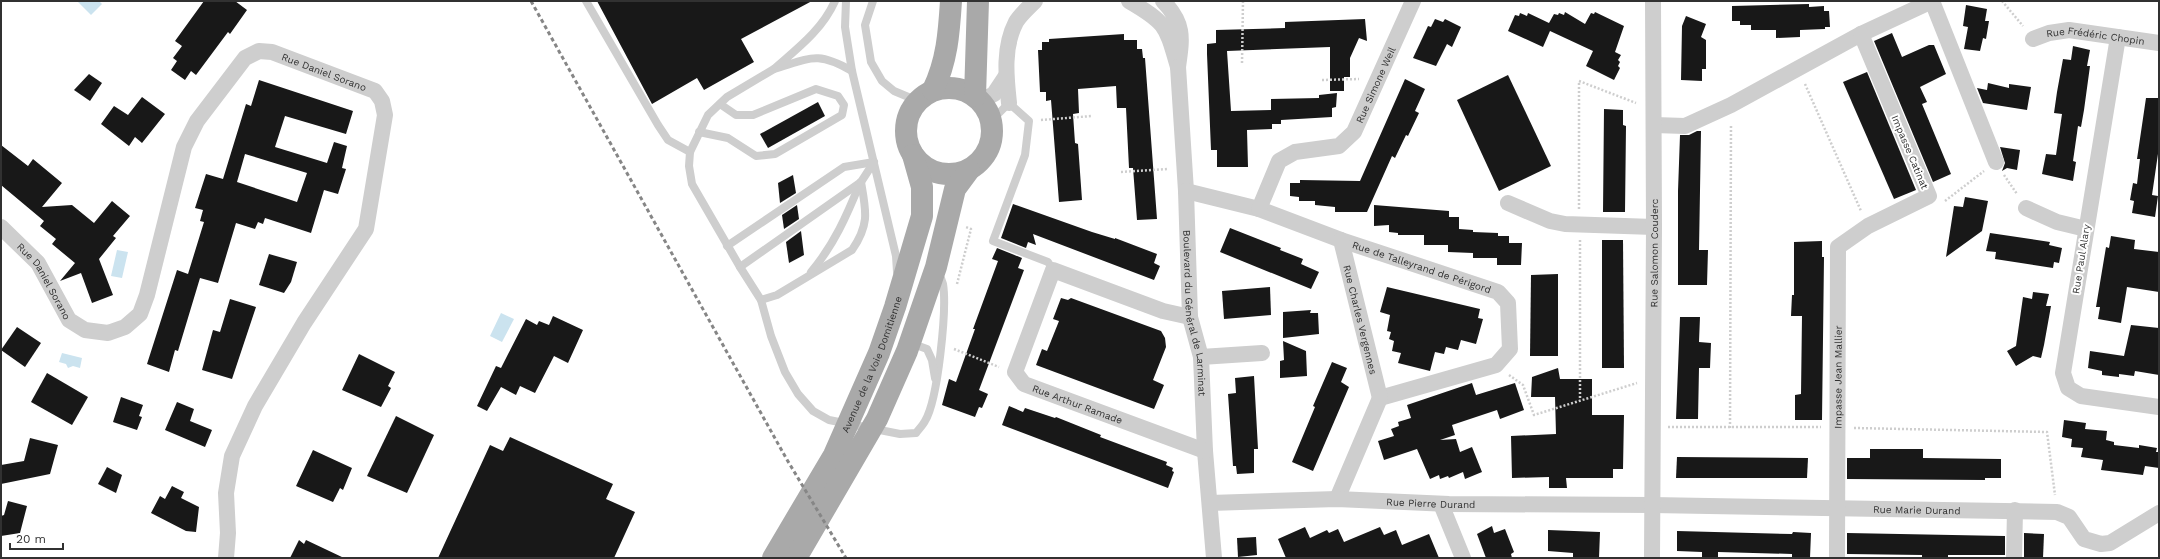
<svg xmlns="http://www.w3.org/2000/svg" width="2160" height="559" viewBox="0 0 2160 559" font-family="'Work Sans',sans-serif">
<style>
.water{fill:#cbe3ef}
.building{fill:#181818;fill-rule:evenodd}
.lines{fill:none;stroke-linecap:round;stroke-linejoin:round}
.path{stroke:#cecece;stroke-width:2.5;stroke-dasharray:2 2;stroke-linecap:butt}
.lane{stroke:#cecece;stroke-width:8}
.street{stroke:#cecece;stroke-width:16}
.primary{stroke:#a9a9a9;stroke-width:22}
.rail{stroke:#868686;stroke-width:3;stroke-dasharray:4 3;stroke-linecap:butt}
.labels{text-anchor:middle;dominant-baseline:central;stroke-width:4;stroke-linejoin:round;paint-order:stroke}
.street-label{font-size:10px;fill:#313131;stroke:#fff}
</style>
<rect width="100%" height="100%" fill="#fff"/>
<g class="water">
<polygon points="77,1 99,1 102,4 91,15"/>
<polygon points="117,250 128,252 122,278 111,276"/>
<polygon points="501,313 514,319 502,342 490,336"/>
<polygon points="62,353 82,358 80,368 73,366 68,368 66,364 59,362"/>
</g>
<g class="building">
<polygon points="204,1 235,1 247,10 230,34 228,32 196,75 191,71 185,80 171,70 177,61 173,58 182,46 175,41"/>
<polygon points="597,1 812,1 741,39 754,62 704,90 697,78 652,104"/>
<polygon points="1809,4 1809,7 1824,6 1824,11 1829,11 1830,27 1825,27 1825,29 1800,30 1800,37 1776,38 1776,30 1751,30 1751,25 1740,25 1740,21 1732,21 1732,6"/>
<polygon points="1966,5 1987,9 1985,21 1989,21 1986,39 1983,38 1980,51 1964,49 1968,27 1963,26"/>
<polygon points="1565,12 1585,24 1591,13 1594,14 1595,12 1624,26 1615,52 1621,55 1618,60 1620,62 1618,66 1620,68 1614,80 1586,66 1593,51 1550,31 1543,47 1508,31 1515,15 1519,16 1520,13 1527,16 1528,13 1549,23 1554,14 1558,15 1559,13 1564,15"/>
<polygon points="1686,16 1706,24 1701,37 1706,40 1706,69 1702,69 1702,81 1681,80 1682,26"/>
<polygon points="1365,19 1367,41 1359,38 1350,58 1350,77 1344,77 1344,91 1330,91 1330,47 1227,51 1231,111 1271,110 1271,99 1319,98 1319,95 1337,93 1336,107 1332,108 1332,117 1281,120 1281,124 1272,124 1272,129 1247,130 1248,167 1217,167 1217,150 1211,150 1207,54 1207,44 1216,43 1216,30 1285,28 1285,22"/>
<polygon points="1435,19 1443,22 1445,19 1461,27 1452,47 1447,44 1436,66 1413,58 1428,26 1431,27"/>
<polygon points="1892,33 1902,57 1929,45 1934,45 1946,74 1920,87 1927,102 1922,104 1951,174 1933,182 1874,41"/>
<polygon points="1124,34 1124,40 1137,40 1137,49 1142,49 1143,58 1145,58 1157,219 1137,220 1133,168 1129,168 1126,108 1117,108 1116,86 1078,89 1079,113 1073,114 1075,143 1078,144 1082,200 1059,202 1051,100 1046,101 1046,92 1040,92 1038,50 1042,50 1042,42 1049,42 1049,39"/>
<polygon points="2073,46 2090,50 2087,66 2090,66 2084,110 2081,127 2078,126 2073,161 2076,162 2073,181 2042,174 2046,154 2056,155 2062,114 2054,113 2057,92 2063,59 2071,60"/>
<polygon points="1867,72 1916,190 1894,199 1843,82"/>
<polygon points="89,74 102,83 90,101 74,90"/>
<polygon points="1508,75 1551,166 1499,191 1457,100"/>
<polygon points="1405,79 1425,89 1415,111 1419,113 1408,136 1406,135 1395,158 1392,156 1367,212 1335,212 1335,207 1315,205 1315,201 1299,201 1299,197 1290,196 1290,183 1300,183 1300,180 1360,181"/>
<path d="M259,80L353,111L346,134L285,116L275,147L327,163L334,142L347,146L342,168L346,169L338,194L324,190L311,233L265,218L263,224L258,222L255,229L236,223L218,283L200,278L178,351L175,350L169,372L147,364L177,270L188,274L204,222L200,221L203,210L195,208L206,174L223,179L246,104L251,106ZM245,154L307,173L297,202L237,182Z"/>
<polygon points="1988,83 2009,88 2009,84 2031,87 2027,110 1983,103 1977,88 1987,90"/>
<polygon points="142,97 165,114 142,143 135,137 129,146 101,124 114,106 128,115"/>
<polygon points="2146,98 2159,98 2159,147 2152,195 2158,196 2155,217 2132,213 2134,201 2130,200 2133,183 2137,184 2140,159 2137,159"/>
<polygon points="818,102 825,116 768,148 760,134"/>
<polygon points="1604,109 1623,110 1623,125 1626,126 1625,212 1603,212"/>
<polygon points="1697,131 1701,131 1699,250 1708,250 1707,285 1678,285 1678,191 1680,135 1689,135"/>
<polygon points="1,145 28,166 33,159 62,183 42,207 72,205 94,223 112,201 130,216 113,236 116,238 99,259 113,295 92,303 81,273 60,281 75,263 52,244 56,239 40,226 44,221 1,185"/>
<polygon points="2000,147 2020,150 2017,170 2007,168 2002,171 2005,163"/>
<polygon points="793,175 796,193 780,203 778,183"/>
<polygon points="1965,197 1988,201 1982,231 1946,257 1954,206 1963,207"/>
<polygon points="1013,204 1092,232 1115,239 1115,238 1157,254 1154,263 1160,266 1154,280 1033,234 1036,245 1028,242 1026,248 1001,238"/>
<polygon points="797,205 799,219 784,229 782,215"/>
<polygon points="1374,205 1449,211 1449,217 1459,217 1459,229 1473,230 1473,232 1498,233 1498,236 1509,236 1509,243 1522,243 1521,265 1497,265 1497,258 1473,258 1473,253 1448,252 1448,245 1424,245 1424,235 1398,235 1398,233 1389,232 1389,225 1374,226"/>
<polygon points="1230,228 1281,248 1280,250 1303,259 1301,264 1319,272 1311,289 1220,252"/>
<polygon points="801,231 804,255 789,263 786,242"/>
<polygon points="1990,233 2050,242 2049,245 2062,248 2059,263 2054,262 2053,268 1995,259 1996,252 1986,251"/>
<polygon points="2111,236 2135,240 2134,249 2159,252 2159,292 2127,287 2121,323 2098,319 2100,307 2096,307 2106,247 2109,248"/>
<polygon points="1602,240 1623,240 1624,368 1602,368"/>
<polygon points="1822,241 1822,257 1824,257 1822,420 1795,420 1795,395 1801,394 1802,316 1791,316 1792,295 1794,295 1794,242"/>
<polygon points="997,248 1022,258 1018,268 1024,270 979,390 988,394 982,408 979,407 975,417 942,405 949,379 956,382 975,329 973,329 998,261 992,259"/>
<polygon points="269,254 297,262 291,282 284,293 259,285"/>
<polygon points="1558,274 1558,356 1530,356 1531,275"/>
<polygon points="1270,287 1271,315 1224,319 1222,291"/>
<polygon points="1387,287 1480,309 1478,318 1483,319 1476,344 1461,340 1458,350 1446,347 1444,354 1435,352 1430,371 1398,363 1401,353 1392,351 1394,341 1389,339 1391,332 1387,331 1390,315 1380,312"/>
<polygon points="2033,292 2049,294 2046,306 2051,306 2044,345 2041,358 2033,356 2016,366 2007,351 2016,346 2023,297 2032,299"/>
<polygon points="1061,298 1068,300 1071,298 1161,331 1165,338 1166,347 1153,380 1164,385 1154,409 1036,365 1042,349 1047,351 1059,321 1053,319"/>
<polygon points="230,299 256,307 232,379 202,370 213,330 220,332"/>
<polygon points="1311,310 1310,313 1318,313 1319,334 1283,338 1283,312"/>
<polygon points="553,316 583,330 568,363 554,356 535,393 520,386 516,395 501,387 487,411 477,406 496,366 501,368 526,319 537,325 539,321 549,325"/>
<polygon points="1680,317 1700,317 1699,342 1711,343 1710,368 1699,368 1698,419 1676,419"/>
<polygon points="2131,325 2159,328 2159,375 2135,371 2134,376 2119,374 2119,377 2102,375 2102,371 2088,368 2090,351 2124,356"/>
<polygon points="17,327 41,343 25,367 1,350"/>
<polygon points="1283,341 1306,351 1307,376 1280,378 1280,361 1284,360"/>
<polygon points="359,354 395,372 388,386 391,388 381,407 342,390"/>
<polygon points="1332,362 1347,368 1341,382 1349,387 1313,471 1292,462 1315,407 1313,406"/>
<polygon points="1558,368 1560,379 1592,379 1592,415 1624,415 1623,469 1613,469 1613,478 1566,478 1567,488 1549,488 1549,477 1512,478 1511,436 1556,434 1555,397 1531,397 1532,377"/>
<polygon points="47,373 88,397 72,425 31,402"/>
<polygon points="1254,376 1258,449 1254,449 1254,473 1237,474 1236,466 1233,466 1228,394 1236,393 1235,378"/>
<polygon points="1472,383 1476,395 1515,383 1524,410 1500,419 1497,410 1452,425 1455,435 1440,440 1456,439 1460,452 1472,447 1482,472 1465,479 1463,472 1449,478 1448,476 1440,479 1439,475 1430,479 1417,449 1384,460 1378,441 1394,436 1391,429 1399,426 1398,422 1411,418 1407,405"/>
<polygon points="121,397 143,405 139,416 142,417 137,430 113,422"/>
<polygon points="177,402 194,409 190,421 212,430 205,447 165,430"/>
<polygon points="1009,406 1023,412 1025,408 1055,418 1056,417 1101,435 1100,437 1167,462 1166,465 1173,468 1172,471 1174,472 1168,488 1002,425"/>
<polygon points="396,416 434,435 407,493 367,476"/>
<polygon points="2064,420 2086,423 2085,429 2107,431 2106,440 2114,442 2114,445 2139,448 2139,445 2157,448 2156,452 2159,452 2159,468 2145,466 2143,475 2101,470 2103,460 2081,457 2083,448 2071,447 2072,439 2062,437"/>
<polygon points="510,437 613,484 606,499 635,512 614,558 438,558 490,445 503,451"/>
<polygon points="30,438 58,445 50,474 1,484 1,465 24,461"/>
<polygon points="1870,449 1923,449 1923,458 2001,459 2001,478 1985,478 1985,480 1847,479 1847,458 1870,458"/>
<polygon points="313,450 352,468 343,490 340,488 333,502 296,486"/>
<polygon points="1677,457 1808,458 1807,478 1676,478"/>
<polygon points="107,467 122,475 116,493 98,484"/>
<polygon points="172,486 184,492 181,498 199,507 196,532 186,531 151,513 160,496 165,499"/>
<polygon points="8,501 27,506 20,533 1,536 1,516 4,515"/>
<polygon points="1492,526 1494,533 1505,529 1514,552 1511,554 1512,558 1486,558 1477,534"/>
<polygon points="1305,527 1310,538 1327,530 1329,533 1338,529 1344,542 1380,527 1384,535 1396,530 1402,545 1429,534 1439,558 1286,558 1278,539"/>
<polygon points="1548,530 1600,532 1599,558 1573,558 1573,553 1548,551"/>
<polygon points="1677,531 1792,534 1793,532 1811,533 1810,558 1792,558 1792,554 1718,552 1718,558 1702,558 1702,552 1677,551"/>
<polygon points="1847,533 2005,536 2005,555 1948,555 1948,558 1922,558 1922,555 1847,554"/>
<polygon points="2024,533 2044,534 2043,558 2024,558"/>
<polygon points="1256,537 1257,555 1238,557 1237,538"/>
<polygon points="299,540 304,544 306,540 344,558 290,558"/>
</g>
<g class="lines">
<g class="path">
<polyline points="2002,1 2023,26"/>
<polyline points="1242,63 1243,1"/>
<polyline points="1322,80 1359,79"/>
<polyline points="1805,84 1861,211"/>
<polyline points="1041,120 1092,116"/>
<polyline points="1121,172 1168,169"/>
<polyline points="2004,175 2017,194"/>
<polyline points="1945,201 1984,171"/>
<polyline points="1579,209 1579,81 1636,103"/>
<polyline points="1580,240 1580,400"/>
<polyline points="957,284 971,229 966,227"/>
<polyline points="954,349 999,367"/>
<polyline points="1509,375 1523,385 1534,415 1637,383"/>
<polyline points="1668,427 1821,427"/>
<polyline points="1730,428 1731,124"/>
<polyline points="1854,428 2047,432 2055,495"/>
</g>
<g class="lane">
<polyline points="586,1 658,125 668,140 690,152"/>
<path d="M835,1C822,30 798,48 774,69C811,58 817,51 852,71"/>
<polyline points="846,1 845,27 852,71 896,256 897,272"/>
<polyline points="873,1 865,25 871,62 882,81 894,91 918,101"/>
<path d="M774,69L727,97L708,115L690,152L689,166L692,184L740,267L761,300L771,336L785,372L798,394L813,411L829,420L900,434L916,433C919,429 923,425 925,421C938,400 947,309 943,284C942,280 940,276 938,273"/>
<polyline points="991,121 1009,103 1029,121 1025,155 993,241 1048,262 1053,270"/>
<polyline points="699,132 728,138 756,156 775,154 842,115 844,105 838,96 816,89 753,115 736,115 720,104"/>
<polyline points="727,246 844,167 874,162"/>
<polyline points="740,267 861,182 874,162"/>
<path d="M811,272C834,245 847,215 860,183"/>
<path d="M761,300L777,295L852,250C870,224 866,211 861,182"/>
<polyline points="910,348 916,345 927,349 932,360 935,378"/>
</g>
<g class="street">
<path d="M1129,1C1167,23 1166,26 1178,67C1182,38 1185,24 1163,1"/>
<polyline points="1932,1 1996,162"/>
<polyline points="2118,37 2063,373 2068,388 2081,396 2159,407"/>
<path id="s1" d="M2033,39L2049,33L2069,30L2159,43"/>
<path id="s2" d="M1178,67L1186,191L1190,317L1201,357L1205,451L1214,558"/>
<polyline points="981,101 994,94 1006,76"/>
<path d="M1009,103C1006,76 1003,47 1016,22C1020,15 1029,7 1035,1"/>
<polyline points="1654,125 1685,126 1731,105 1861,34 1932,1"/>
<path id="s3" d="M1186,191L1259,209L1341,240L1498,292L1508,303L1510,349L1496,365L1380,398L1337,499"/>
<polyline points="1508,203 1550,221 1565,224 1654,227"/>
<polyline points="2026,208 2057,222 2086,229"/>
<path id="s4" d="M1259,209L1279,161L1295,152L1339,146L1354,132L1413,1"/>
<path id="s5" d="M1,227L38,263L69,320L85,330L108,333L125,327L140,314L147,295L184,147L197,121L245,58L259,51L272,52L375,91L382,101L385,115L366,229L304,323L255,406L232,456L226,493L228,533L226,558"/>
<path id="s6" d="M1341,240L1380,398"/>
<path id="s7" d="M1190,317L1163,311L1053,270L1015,372L1024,384L1205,451"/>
<polyline points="1201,357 1262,353"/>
<path id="s8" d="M1210,503L1337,499L1449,504L1652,505L2057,512L2069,517L2084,539L2101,544L2110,543L2159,513"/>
<polyline points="1441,504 1463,558"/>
<path id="s9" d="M1652,558L1654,227L1653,1"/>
<path id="s10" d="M1837,558L1838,247L1868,226L1929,196L1861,34"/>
<polyline points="2014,558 2015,510"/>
</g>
<g class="primary">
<circle cx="949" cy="131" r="43"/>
<path d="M933,90C947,61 949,33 951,1"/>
<polyline points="975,96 978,1"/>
<path id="s11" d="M773,558L834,455L879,353L895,307L922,216V187L913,155"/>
<polyline points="796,558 877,419 907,351 936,267 955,189 969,170"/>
</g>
<polyline class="rail" points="531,1 786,458 846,558"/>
</g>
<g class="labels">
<g class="street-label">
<text stroke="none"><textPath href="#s1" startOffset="64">Rue Frédéric Chopin</textPath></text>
<text stroke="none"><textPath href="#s5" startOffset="562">Rue Daniel Sorano</textPath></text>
<text stroke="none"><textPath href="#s4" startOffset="187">Rue Simone Weil</textPath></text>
<text transform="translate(1910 152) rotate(67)">Impasse Catinat</text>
<text stroke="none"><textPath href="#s9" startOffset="305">Rue Salomon Couderc</textPath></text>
<text transform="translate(2081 259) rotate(-81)">Rue Paul Alary</text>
<text stroke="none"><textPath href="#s3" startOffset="248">Rue de Talleyrand de Périgord</textPath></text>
<text stroke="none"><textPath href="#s5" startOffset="70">Rue Daniel Sorano</textPath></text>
<text stroke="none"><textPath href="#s2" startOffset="247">Boulevard du Général de Larminat</textPath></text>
<text stroke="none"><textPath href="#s6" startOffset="82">Rue Charles Vergennes</textPath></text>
<text stroke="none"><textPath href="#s11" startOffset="218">Avenue de la Voie Domitienne</textPath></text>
<text stroke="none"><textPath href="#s10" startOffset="181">Impasse Jean Mallier</textPath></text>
<text stroke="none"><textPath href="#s7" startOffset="326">Rue Arthur Ramade</textPath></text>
<text stroke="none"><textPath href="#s8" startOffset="221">Rue Pierre Durand</textPath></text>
<text stroke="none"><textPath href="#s8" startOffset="707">Rue Marie Durand</textPath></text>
</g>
</g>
<rect width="2160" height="559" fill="none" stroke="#313131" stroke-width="4"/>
<path d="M10 543v6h53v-6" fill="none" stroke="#313131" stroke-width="2"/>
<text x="16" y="543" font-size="12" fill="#313131" stroke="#ffffff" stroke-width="3" paint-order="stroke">20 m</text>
</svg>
